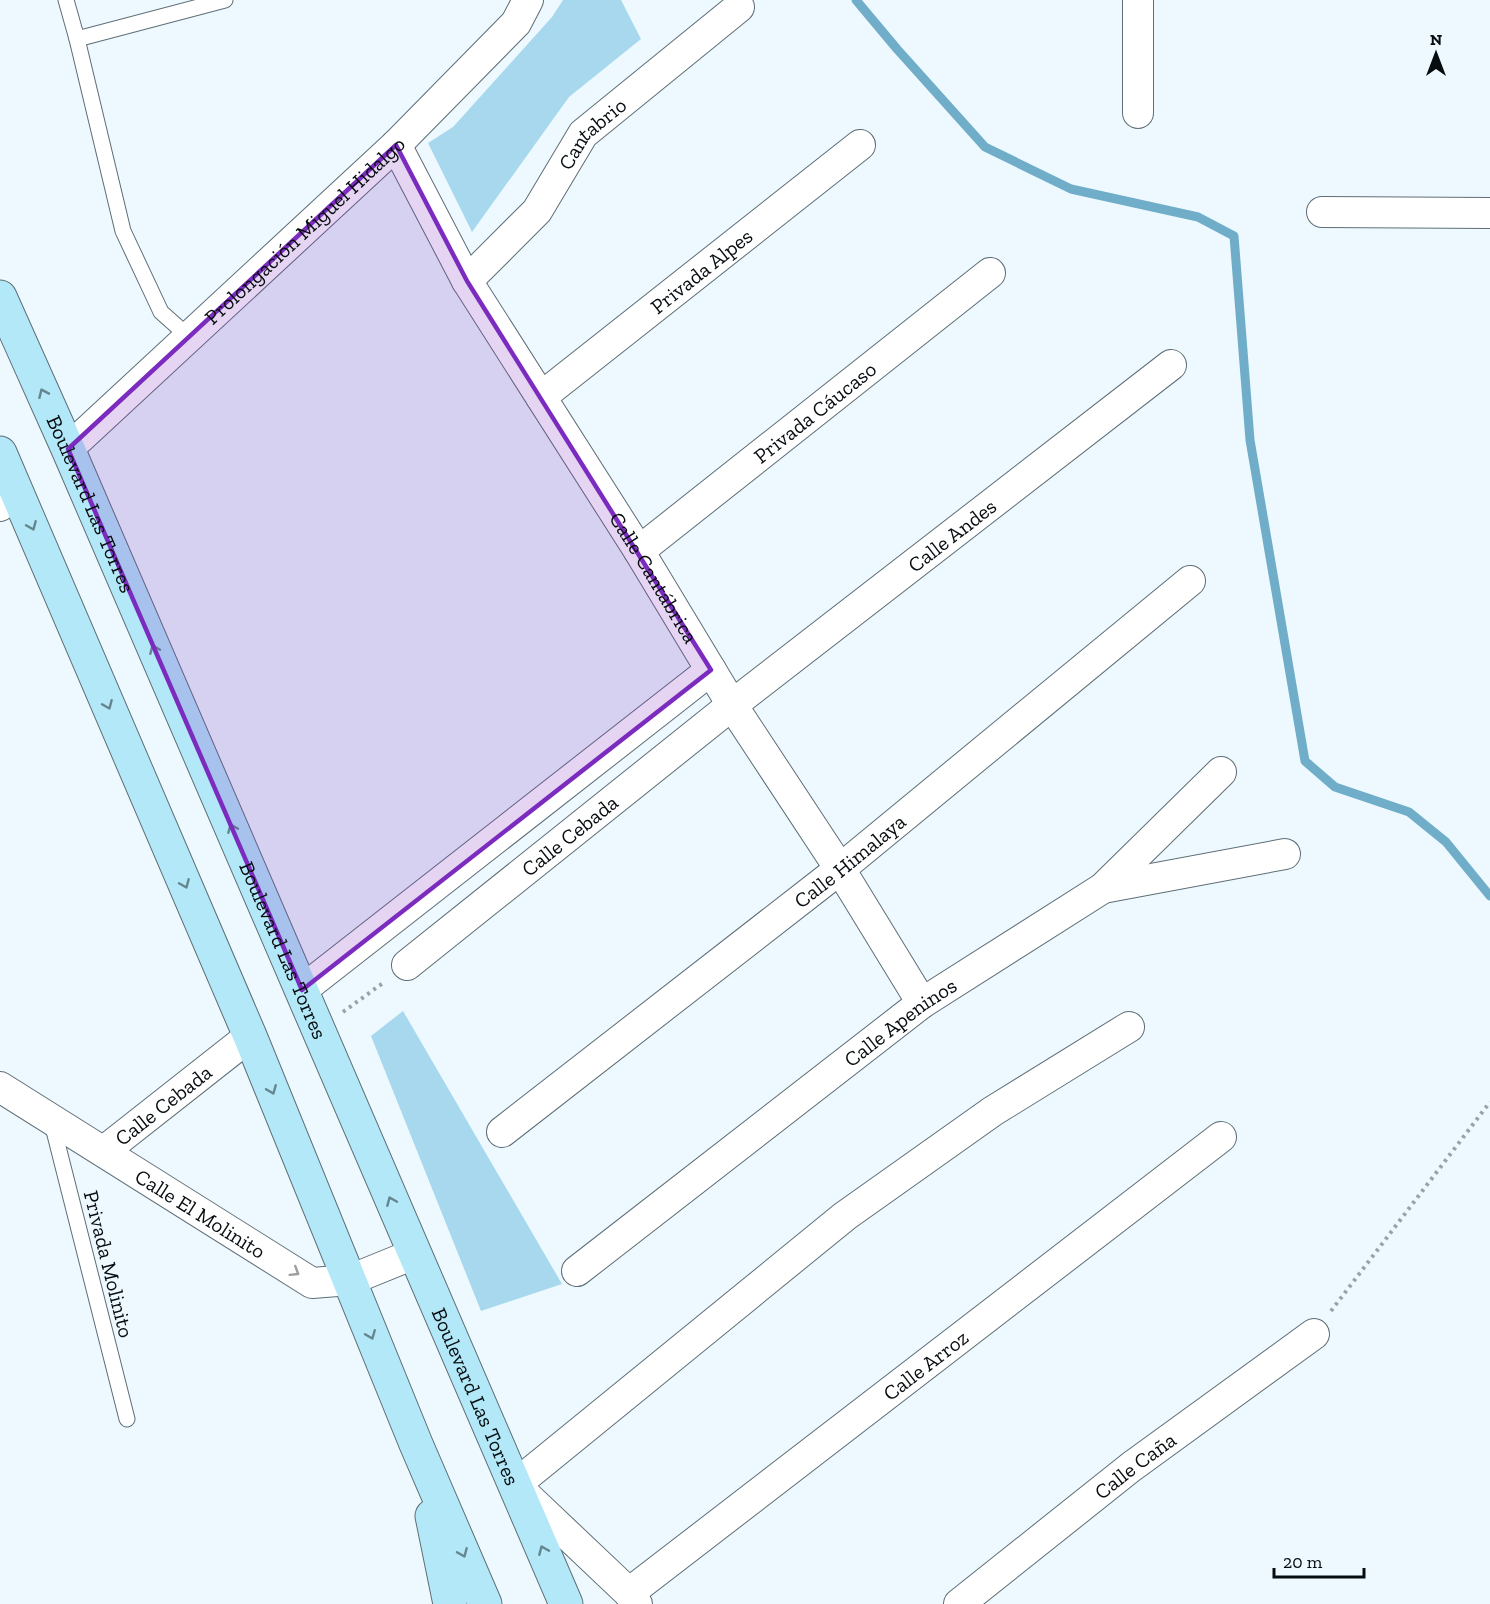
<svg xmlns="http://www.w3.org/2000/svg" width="1490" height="1604" viewBox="0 0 1490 1604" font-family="'Zilla Slab',serif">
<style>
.green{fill:#a7d8ee}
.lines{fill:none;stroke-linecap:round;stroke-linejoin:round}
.stream{stroke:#6fadc9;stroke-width:9}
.lane-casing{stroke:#5e6e76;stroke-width:17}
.street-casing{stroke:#5e6e76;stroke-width:32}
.secondary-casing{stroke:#5e6e76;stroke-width:35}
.path{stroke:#99a2a7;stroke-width:4;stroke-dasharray:3 4.5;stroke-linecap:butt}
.lane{stroke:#fff;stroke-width:15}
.street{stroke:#fff;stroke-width:30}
.secondary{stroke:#b2e8f8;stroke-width:33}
.oneway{stroke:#65858f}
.oneway2{stroke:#9c9e9f}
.marked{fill:#7b2cbf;fill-opacity:0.2;stroke:#7b2cbf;stroke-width:4.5;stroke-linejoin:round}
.labels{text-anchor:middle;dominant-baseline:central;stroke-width:5;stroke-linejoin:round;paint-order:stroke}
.street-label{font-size:21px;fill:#070c0f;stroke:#edf9fe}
</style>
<rect width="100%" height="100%" fill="#edf9fe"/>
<g class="green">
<polygon points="563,0 621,0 641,39 569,97 472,232 428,143 453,127 552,17"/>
<polygon points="403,1011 562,1284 481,1311 371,1036"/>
</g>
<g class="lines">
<polyline class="stream" points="856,0 897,49 985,147 1071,189 1198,217 1234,236 1250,440 1305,761 1335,787 1409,812 1446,842 1490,896"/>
<g class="lane-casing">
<g id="lane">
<polyline points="66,0 77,39 225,0"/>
<polyline points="77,39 123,231 161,312 189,337"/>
<polyline points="52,1123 127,1419"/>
</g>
</g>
<g class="street-casing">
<g id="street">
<polyline points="1138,0 1138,113"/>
<path id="s1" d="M396,145L467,281L639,551L732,705L840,869L922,1003"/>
<polyline points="1322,212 1490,213"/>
<path id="s2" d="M467,281L537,211L583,134L739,7"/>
<path id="s3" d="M541,397L860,145"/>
<path id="s4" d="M68,449L396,145L516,23L528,0"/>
<polyline points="0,506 17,492"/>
<path id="s5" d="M639,551L990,273"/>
<polyline points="1103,888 1285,854"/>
<path id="s6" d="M407,965L732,705L1171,365"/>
<polyline points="302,990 711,670"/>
<path id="s7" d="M0,1087L312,1283L350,1280L414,1254"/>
<path id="s8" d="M502,1132L840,869L1190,581"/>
<path id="s9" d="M104,1151L250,1036"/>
<path id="s10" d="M577,1271L922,1003L1103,888L1221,772"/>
<path id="s11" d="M629,1593L1221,1137"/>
<polyline points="637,1604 629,1593 515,1485 845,1216 993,1111 1129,1027"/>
<path id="s12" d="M959,1604L1131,1467L1314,1334"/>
</g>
</g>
<g class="secondary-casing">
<g id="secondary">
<path id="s13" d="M0,297L68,449L566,1604"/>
<polyline points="0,453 250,1036 416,1444 485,1604"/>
<polyline points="432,1516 450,1604"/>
</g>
</g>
<g class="path">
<polyline points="343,1012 383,983"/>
<polyline points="1331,1311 1490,1102"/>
</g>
<use href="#lane" class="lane"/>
<use href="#street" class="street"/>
<use href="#secondary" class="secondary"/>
</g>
<defs><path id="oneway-chevron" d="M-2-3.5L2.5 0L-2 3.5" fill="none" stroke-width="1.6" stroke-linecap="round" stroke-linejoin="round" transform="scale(1.5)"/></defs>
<g class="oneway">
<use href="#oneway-chevron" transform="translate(43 393) rotate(-114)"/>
<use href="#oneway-chevron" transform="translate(32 526) rotate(67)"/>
<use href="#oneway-chevron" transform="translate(154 649) rotate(-113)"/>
<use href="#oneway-chevron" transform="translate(108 705) rotate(67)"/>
<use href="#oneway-chevron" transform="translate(232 828) rotate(-113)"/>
<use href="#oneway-chevron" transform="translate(185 884) rotate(67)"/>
<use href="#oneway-chevron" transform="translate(272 1090) rotate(68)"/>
<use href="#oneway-chevron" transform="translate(391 1201) rotate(-113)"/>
<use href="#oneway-chevron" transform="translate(371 1335) rotate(68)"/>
<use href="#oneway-chevron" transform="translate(543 1550) rotate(-113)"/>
<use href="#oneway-chevron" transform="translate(463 1553) rotate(67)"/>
</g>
<use class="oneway2" href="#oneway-chevron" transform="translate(295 1272) rotate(32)"/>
<path class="marked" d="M396,145L467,281L711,670L302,990L68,449Z"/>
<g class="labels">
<g class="street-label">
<text stroke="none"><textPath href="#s2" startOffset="195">Cantabrio</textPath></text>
<text stroke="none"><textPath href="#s4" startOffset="322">Prolongación Miguel Hidalgo</textPath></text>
<text stroke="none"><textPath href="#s3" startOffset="204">Privada Alpes</textPath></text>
<text stroke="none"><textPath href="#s5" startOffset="224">Privada Cáucaso</textPath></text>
<text stroke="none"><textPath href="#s13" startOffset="226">Boulevard Las Torres</textPath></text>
<text stroke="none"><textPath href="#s6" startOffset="694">Calle Andes</textPath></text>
<text stroke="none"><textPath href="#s1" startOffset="504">Calle Cantábrica</textPath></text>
<text stroke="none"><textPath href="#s6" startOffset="208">Calle Cebada</textPath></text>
<text stroke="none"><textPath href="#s8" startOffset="441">Calle Himalaya</textPath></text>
<text stroke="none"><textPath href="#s13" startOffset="712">Boulevard Las Torres</textPath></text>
<text stroke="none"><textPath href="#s10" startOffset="408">Calle Apeninos</textPath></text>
<text stroke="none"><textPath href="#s9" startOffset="75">Calle Cebada</textPath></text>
<text stroke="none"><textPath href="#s7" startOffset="237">Calle El Molinito</textPath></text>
<text transform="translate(109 1264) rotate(76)">Privada Molinito</text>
<text stroke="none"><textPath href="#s11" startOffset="374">Calle Arroz</textPath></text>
<text stroke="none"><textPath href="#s13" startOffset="1198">Boulevard Las Torres</textPath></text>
<text stroke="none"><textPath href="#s12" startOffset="224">Calle Caña</textPath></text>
</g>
</g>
<g transform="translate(1436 54)" stroke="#edf9fe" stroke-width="4.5" paint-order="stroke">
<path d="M0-4.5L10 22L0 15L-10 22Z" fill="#070c0f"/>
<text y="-9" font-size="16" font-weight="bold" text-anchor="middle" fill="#070c0f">N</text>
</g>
<path d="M1274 1568v9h90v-9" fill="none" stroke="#070c0f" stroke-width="3"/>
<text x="1283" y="1568" font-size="18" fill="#070c0f" stroke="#edf9fe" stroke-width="4.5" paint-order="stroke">20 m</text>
</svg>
